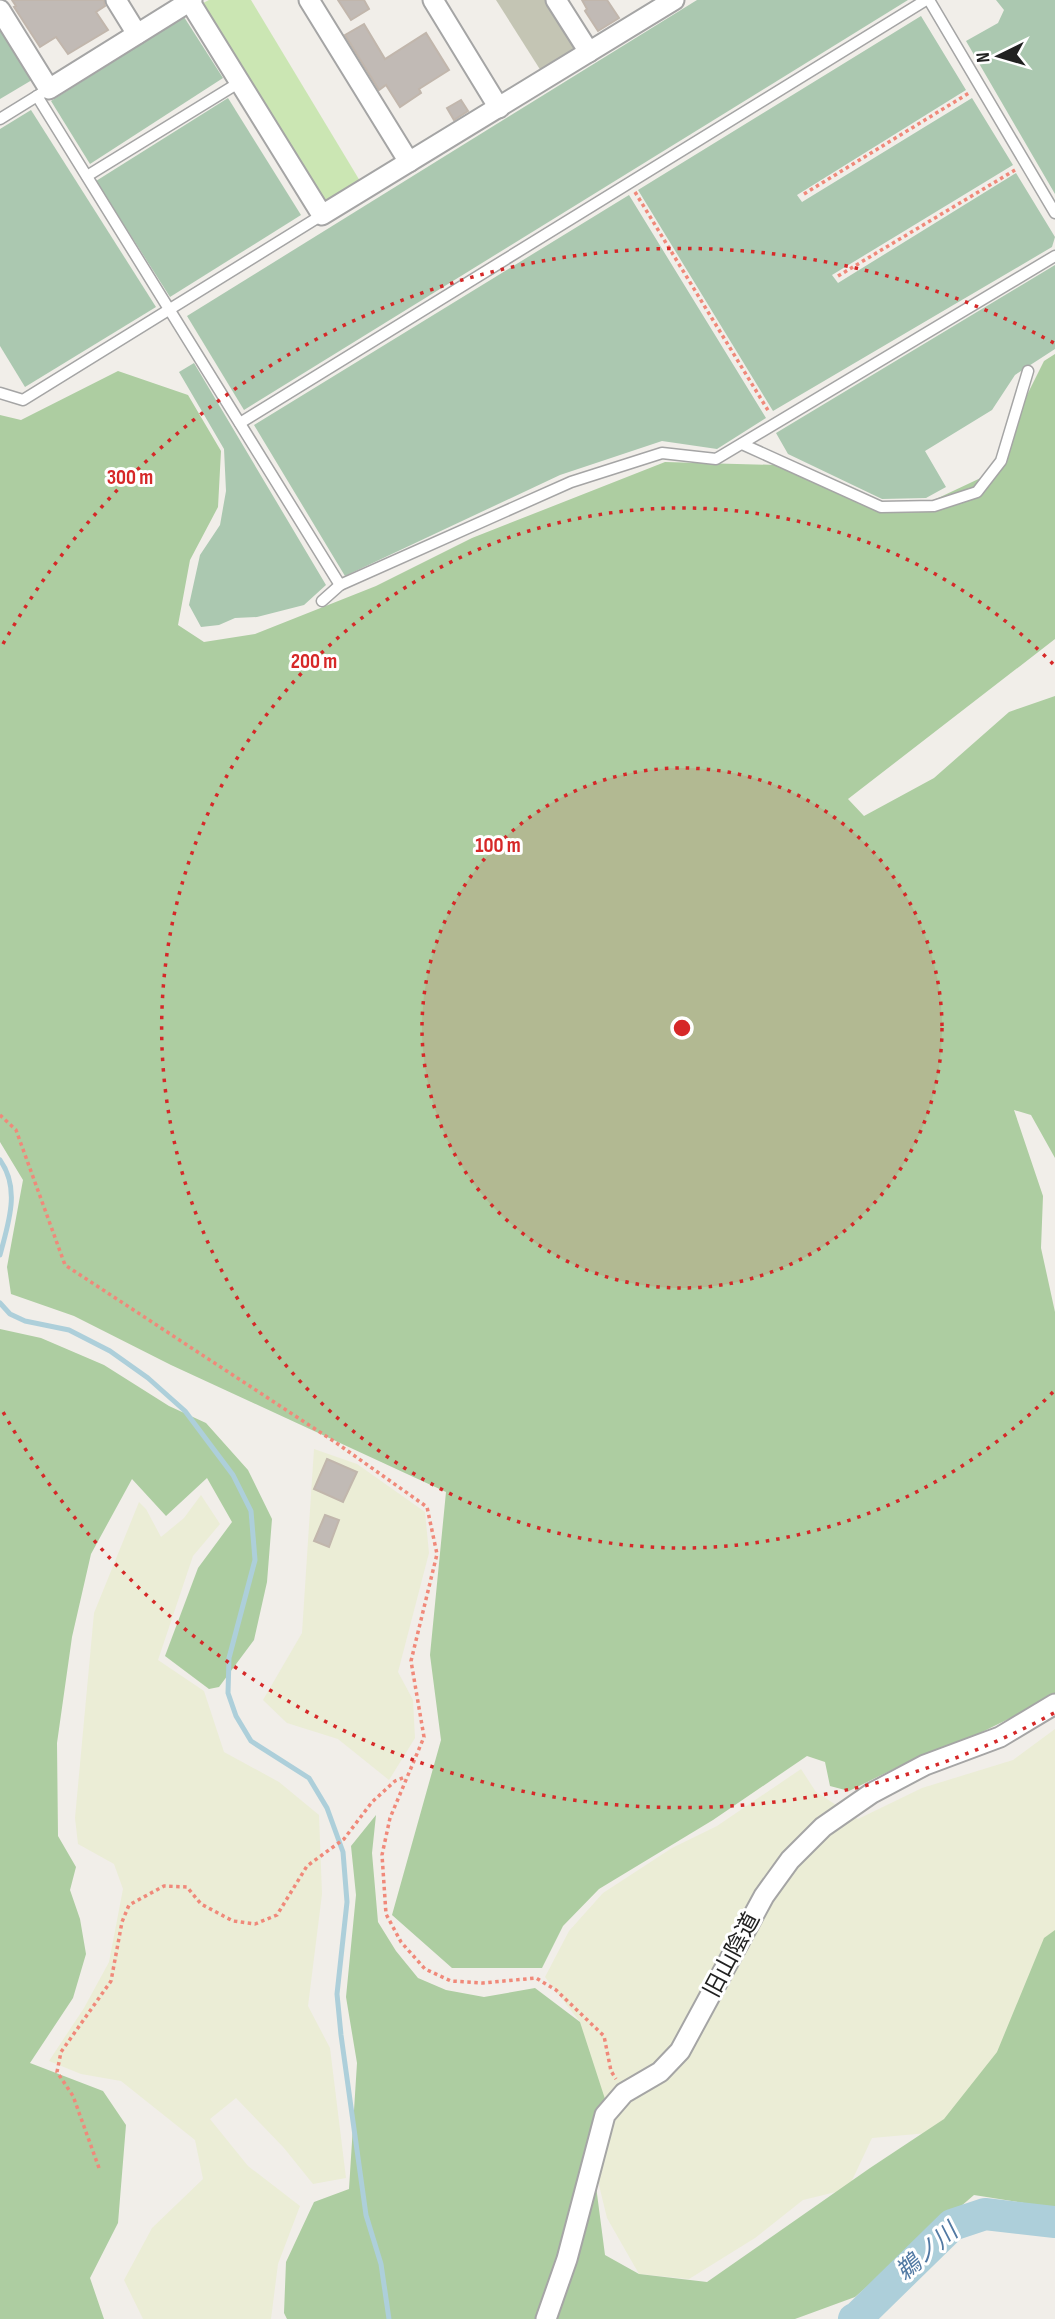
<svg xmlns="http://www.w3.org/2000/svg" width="1055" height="2319" viewBox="0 0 1055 2319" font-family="'Sofia Sans Condensed','Noto Sans JP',sans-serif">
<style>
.construction{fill:#c4c5b4}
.farmland{fill:#ebedd6}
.grass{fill:#cbe6b3}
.forest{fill:#adcda1}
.cemetery{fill:#abc8b0}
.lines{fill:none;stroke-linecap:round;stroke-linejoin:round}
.stream{stroke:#adcfda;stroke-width:5}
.river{stroke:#adcfda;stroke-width:32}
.building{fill:#c1bab5;stroke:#c1b6ac;stroke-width:2}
.lane-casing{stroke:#a5a5a5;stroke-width:13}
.street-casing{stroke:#a5a5a5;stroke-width:23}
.path{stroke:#f0897a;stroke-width:3.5;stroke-dasharray:3.5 3.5;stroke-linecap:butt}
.lane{stroke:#fff;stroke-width:10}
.street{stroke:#fff;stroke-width:19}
.ring{fill:none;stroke:#d62828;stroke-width:3.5;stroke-dasharray:3.5 7}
.labels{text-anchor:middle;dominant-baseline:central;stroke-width:6;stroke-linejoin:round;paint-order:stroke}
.street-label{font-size:23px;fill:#212121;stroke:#fff}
.water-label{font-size:24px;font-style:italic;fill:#5179a3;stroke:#fff}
.centre{fill:#d62828;stroke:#fff;stroke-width:3.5}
.ring-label{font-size:21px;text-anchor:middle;font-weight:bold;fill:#d62828;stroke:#fff;stroke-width:6;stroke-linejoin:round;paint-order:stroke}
</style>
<rect width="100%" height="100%" fill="#f1eee9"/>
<polygon class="construction" points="496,0 549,0 579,47 541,71"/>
<g class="farmland">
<polygon points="314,1449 357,1464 425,1512 429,1553 398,1672 413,1700 415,1738 389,1780 338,1739 287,1723 263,1700 302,1633"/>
<polygon points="201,1495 220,1524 193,1556 158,1660 204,1691 224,1752 279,1782 319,1815 322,1894 308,2006 330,2048 346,2178 313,2184 284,2148 236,2098 210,2119 248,2166 300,2206 278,2264 271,2319 143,2319 124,2280 152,2228 203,2179 195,2140 121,2081 81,2074 49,2061 84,2008 109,1962 123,1889 114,1864 78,1844 75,1818 94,1613 139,1502 146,1509 161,1537 184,1518"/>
<polygon points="1055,1729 1055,1946 1013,2086 928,2133 872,2138 848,2189 803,2200 755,2238 689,2279 639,2274 607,2218 590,2148 580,2022 545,1977 569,1931 603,1893 672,1848 717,1826 801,1769 816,1792 858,1819 922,1788 1013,1760"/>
</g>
<polygon class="grass" points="209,0 251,0 360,181 323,203 203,3"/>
<g class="forest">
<polygon points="1055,354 1055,639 848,799 864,816 934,778 1009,712 1055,696 1055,1158 1031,1115 1014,1110 1043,1196 1041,1248 1055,1312 1055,1693 1039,1704 978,1734 924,1754 849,1791 830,1786 825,1762 807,1756 713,1820 599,1889 563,1926 542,1968 452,1968 392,1915 441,1740 430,1655 446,1492 171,1365 74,1316 11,1294 7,1267 23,1180 0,1142 0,415 21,420 118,371 188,395 221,451 218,507 190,560 178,625 204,642 255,634 376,586 472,538 665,462 778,465 860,504 919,507 987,475 1044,361"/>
<polygon points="0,1329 41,1338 104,1365 169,1406 206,1423 248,1470 272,1519 267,1582 254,1640 219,1687 209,1689 165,1656 198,1568 232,1522 207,1478 166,1516 132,1479 91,1554 72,1637 57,1743 58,1836 76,1867 70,1890 80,1919 86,1954 73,1998 30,2063 103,2091 126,2125 118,2223 90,2278 104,2319 0,2319"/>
<polygon points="376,1815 372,1853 378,1922 396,1951 418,1978 446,1990 484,1997 535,1988 580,2022 605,2099 591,2148 605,2255 639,2274 707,2282 870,2168 944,2119 997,2052 1044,1938 1055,1930 1055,2208 974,2195 855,2297 795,2319 287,2319 284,2313 286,2262 314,2202 349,2189 357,2063 346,1997 356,1895 351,1846"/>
</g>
<g class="cemetery">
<polygon points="697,0 908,0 244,410 187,316"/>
<polygon points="996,0 1055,0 1055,194 966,41 998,23 1004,10"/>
<polygon points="921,16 966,90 797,195 802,202 972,98 1013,165 832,275 838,283 1016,173 1055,237 1052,247 773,411 638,190"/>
<polygon points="184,17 223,78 90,164 51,101"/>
<polygon points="0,30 32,80 0,99"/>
<polygon points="228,98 301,215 170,297 96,181"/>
<polygon points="31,110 156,307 25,387 0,346 0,129"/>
<polygon points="629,195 766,418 717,449 662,441 560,475 345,576 254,425"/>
<polygon points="1055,265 1055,349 1015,375 992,410 925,451 946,487 926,498 882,499 788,454 776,433"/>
<polygon points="194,363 326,585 304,605 257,617 235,618 219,625 201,627 189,605 200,555 220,525 226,491 224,449 179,372"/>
</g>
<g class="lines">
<g class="stream">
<path d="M0,1160C21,1189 8,1224 0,1255"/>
<polyline points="0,1303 10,1314 25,1321 69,1330 110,1351 148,1378 185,1411 233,1475 251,1511 255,1560 229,1658 228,1693 236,1716 251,1741 309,1778 327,1808 343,1852 347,1902 337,1994 341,2035 366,2215 381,2264 389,2319"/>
</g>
<polyline class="river" points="854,2319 858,2317 952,2225 985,2214 1055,2222"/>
</g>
<g class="building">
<polygon points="12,0 104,0 105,6 96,12 108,30 68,54 56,37 40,47 14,7 16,6"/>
<polygon points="338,0 364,0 369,9 351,20"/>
<polygon points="582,0 607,0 619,18 598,31 585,11 587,9"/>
<polygon points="364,24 385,59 426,33 449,70 419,89 421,93 400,107 386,85 379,90 345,35"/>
<polygon points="461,100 468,111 454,120 447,108"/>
<polygon points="327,1459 357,1472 343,1502 314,1489"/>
<polygon points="325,1515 339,1520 329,1547 314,1541"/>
</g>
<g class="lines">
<g class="lane-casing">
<g id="lane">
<polyline points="929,0 1055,213"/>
<polyline points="37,96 340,585"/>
<polyline points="0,119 42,93"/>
<polyline points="87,176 240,82"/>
<polyline points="0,393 23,400 322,215"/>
<polyline points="240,423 926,0"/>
<polyline points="742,444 881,507 934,506 977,492 1001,461 1028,371"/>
<polyline points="322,601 340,585 571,482 662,453 716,459 1055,256"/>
</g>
</g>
<g class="street-casing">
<g id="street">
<polyline points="116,0 137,34"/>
<polyline points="309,0 409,162"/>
<polyline points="433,0 499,108"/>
<polyline points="556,0 589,52"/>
<polyline points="190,2 322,215 674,0"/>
<polyline points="0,10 49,89 192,0"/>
<polyline points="546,2319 567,2259 605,2115 624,2093 660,2072 680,2051 764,1896 790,1860 823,1827 872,1793 925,1765 1000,1737 1055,1704"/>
</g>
</g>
<g class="path">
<polyline points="635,192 769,412"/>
<polyline points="804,194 969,93"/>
<polyline points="838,276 1015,170"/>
<polyline points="0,1115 16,1130 65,1265 335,1442 427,1507 437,1554 411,1661 424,1737 390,1818 382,1855 386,1914 401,1942 425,1969 451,1981 483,1983 536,1978 556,1990 604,2036 611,2071 616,2079"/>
<polyline points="99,2168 73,2096 57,2072 61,2052 111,1981 122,1922 129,1905 164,1886 187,1887 201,1904 233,1921 255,1924 277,1915 307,1866 344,1839 372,1802 395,1781 405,1777"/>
</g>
<use href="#lane" class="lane"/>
<use href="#street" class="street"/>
</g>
<circle cx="682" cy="1028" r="260" fill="#d62828" fill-opacity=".12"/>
<g class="ring">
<circle cx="682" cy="1028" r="260"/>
<path d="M1053 1392A520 520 0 1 1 1053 664"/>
<path d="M1054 1713A780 780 0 0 1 3 1412M3 644A780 780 0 0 1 1054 343"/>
</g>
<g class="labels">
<g class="street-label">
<text transform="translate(732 1955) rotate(-62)">旧山陰道</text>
</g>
<g class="water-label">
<text transform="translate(927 2252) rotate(-41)">鵜ノ川</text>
</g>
</g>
<circle cx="682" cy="1028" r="10" class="centre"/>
<g class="ring-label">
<text x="130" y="484">300 m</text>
<text x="314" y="668">200 m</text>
<text x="498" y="852">100 m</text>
</g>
<g transform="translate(999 56) rotate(265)" stroke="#ffffff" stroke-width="5" paint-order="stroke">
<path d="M0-5L12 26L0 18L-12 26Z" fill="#212121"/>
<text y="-10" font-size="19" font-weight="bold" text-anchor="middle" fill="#212121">N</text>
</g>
</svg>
